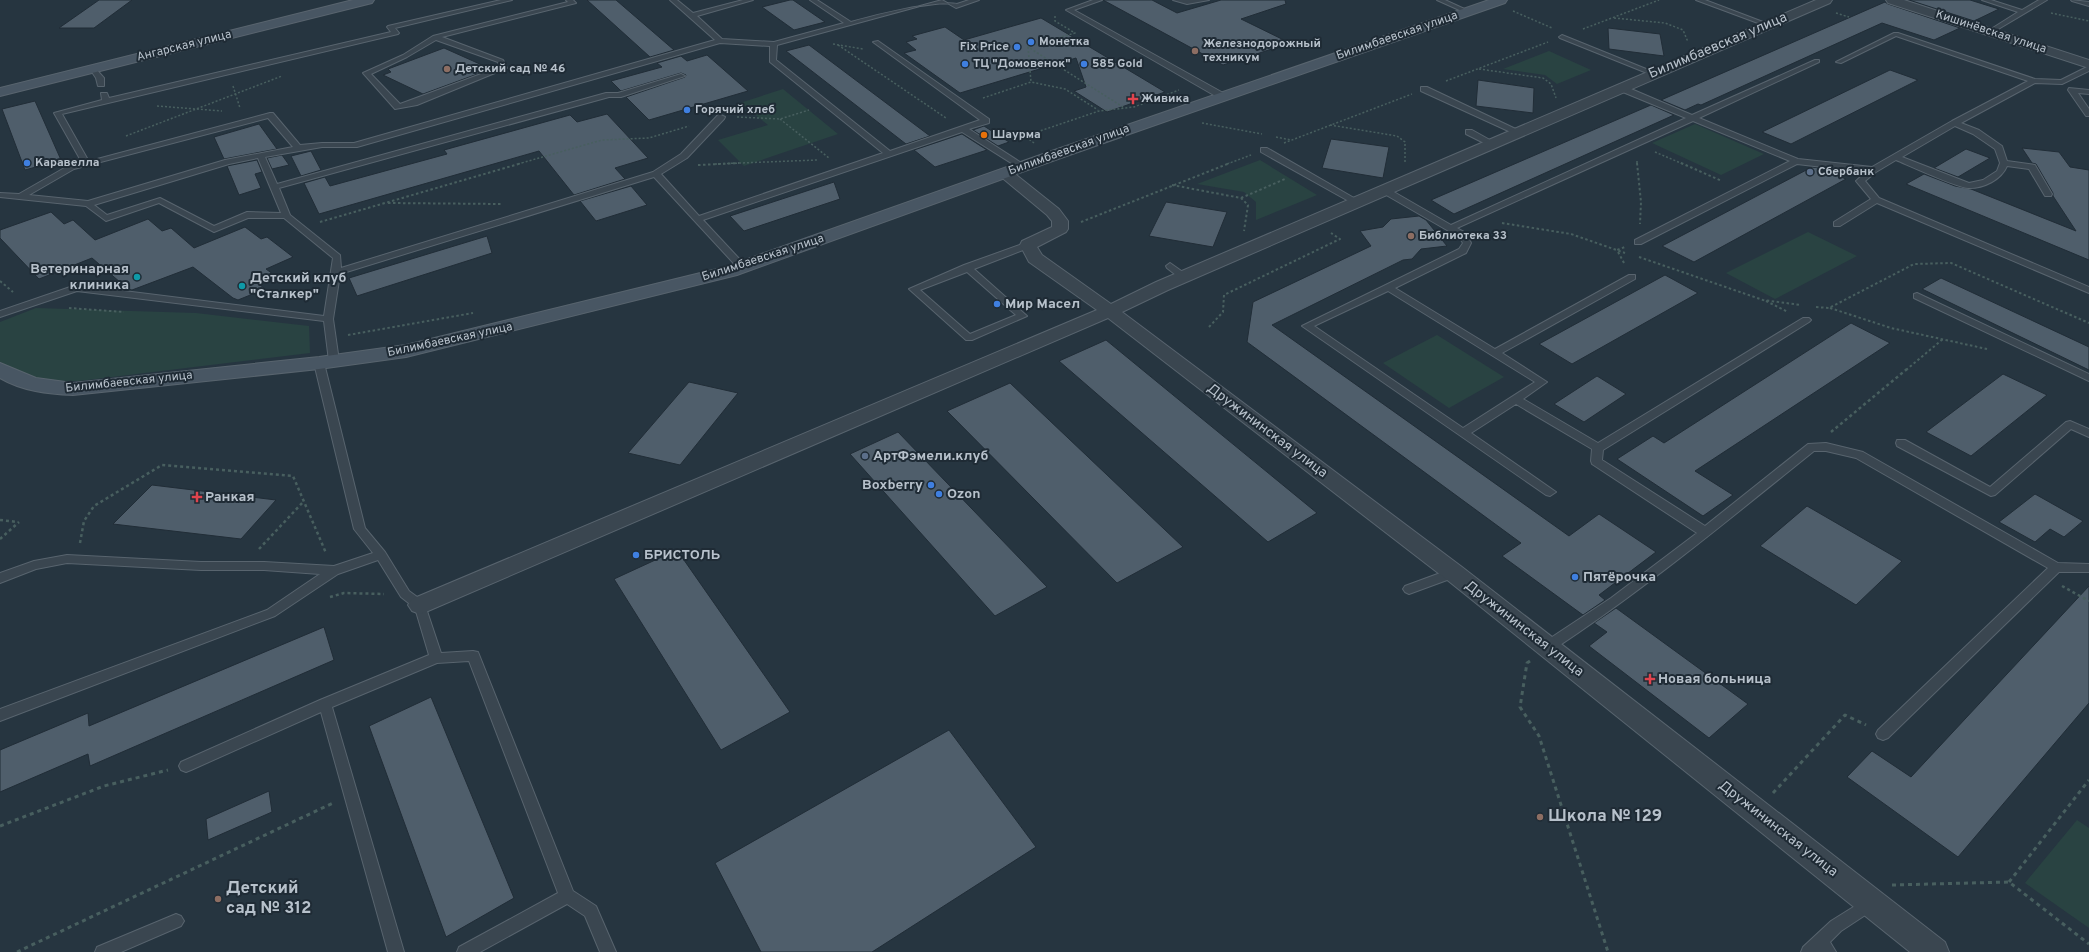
<svg xmlns="http://www.w3.org/2000/svg" width="2089" height="952" viewBox="0 0 2089 952" font-family="Overpass,sans-serif">
<style>
.green{fill:#294342}
.building{fill:#4f5e6b;stroke:#212d37}
.lines{fill:none;stroke-linecap:round;stroke-linejoin:round}
.lane-casing{stroke:#58646e;stroke-width:2}
.street-casing{stroke:#58646e;stroke-width:2}
.secondary-casing{stroke:#58646e;stroke-width:2}
.path-far3{stroke:#485f5f;stroke-width:1.5;stroke-dasharray:2 2;stroke-linecap:butt}
.path-far2{stroke:#485f5f;stroke-width:2;stroke-dasharray:2.5 2.5;stroke-linecap:butt}
.path-far1{stroke:#485f5f;stroke-width:2.5;stroke-dasharray:3 3;stroke-linecap:butt}
.path{stroke:#485f5f;stroke-width:3;stroke-dasharray:4 4;stroke-linecap:butt}
.lane{fill:#3a4650;fill-rule:evenodd}
.street{fill:#3a4650;fill-rule:evenodd}
.secondary{fill:#485663;fill-rule:evenodd}
.shop-dot{fill:#3f7fe0;stroke:#1f2b35;stroke-width:1.5}
.education-dot{fill:#8d6e63;stroke:#1f2b35;stroke-width:1.5}
.health-dot{fill:#e0444e;stroke:#1f2b35;stroke-width:1.5}
.food-dot{fill:#e8710a;stroke:#1f2b35;stroke-width:1.5}
.service-dot{fill:#5c6f8a;stroke:#1f2b35;stroke-width:1.5}
.culture-dot{fill:#0f9aa8;stroke:#1f2b35;stroke-width:1.5}
.labels{text-anchor:middle;dominant-baseline:central;stroke-width:4;stroke-linejoin:round;paint-order:stroke}
.far-street-label{font-size:12px;fill:#b7c1cb;stroke:#1f2b35}
.far-poi-label{font-size:12px;font-weight:bold;fill:#b7c1cb;stroke:#1f2b35;text-anchor:start}
.street-label{font-size:14px;fill:#b7c1cb;stroke:#1f2b35}
.poi-label{font-size:14px;font-weight:bold;fill:#b7c1cb;stroke:#1f2b35;text-anchor:start}
.near-poi-label{font-size:17px;font-weight:bold;fill:#b7c1cb;stroke:#1f2b35;text-anchor:start}
</style>
<rect width="100%" height="100%" fill="#263540"/>
<g class="green">
<polygon points="1549,51 1591,70 1557,84 1545,75 1503,69"/>
<polygon points="783,89 838,134 744,166 718,140 768,125 740,103"/>
<polygon points="1695,124 1764,154 1721,175 1652,143"/>
<polygon points="1260,160 1317,195 1256,220 1256,202 1244,192 1197,184"/>
<polygon points="1808,232 1857,256 1775,299 1726,273"/>
<path d="M36,308L196,313L309,326L310,353L79,381C50,381 24,381 0,362V322Z"/>
<polygon points="1437,335 1504,377 1449,408 1383,363"/>
<polygon points="2077,820 2089,828 2089,928 2025,883"/>
</g>
<g class="building">
<polygon points="99,0 132,0 94,28 59,28"/>
<polygon points="587,0 616,0 674,50 650,57"/>
<polygon points="790,0 793,0 825,22 794,30 762,7"/>
<polygon points="1103,0 1152,0 1177,13 1221,0 1285,0 1286,4 1241,19 1290,43 1223,65"/>
<polygon points="1909,0 1970,0 1999,9 1974,21"/>
<polygon points="1885,2 1888,4 1960,28 1934,40 1882,23 1701,105 1698,104 1685,110 1661,100"/>
<polygon points="1041,18 1140,77 1165,92 1107,112 1074,91 1086,87 1076,58 960,93 904,53 916,50 906,42 917,39 912,36 945,27 964,40"/>
<polygon points="1608,28 1660,34 1664,56 1609,49"/>
<polygon points="809,45 930,136 906,144 786,51"/>
<polygon points="444,48 491,69 423,94 383,75 391,72 388,69"/>
<polygon points="707,55 748,91 649,120 626,97 685,77 686,75 681,73 621,91 611,81 662,67 657,63 681,56 687,61"/>
<polygon points="1890,70 1918,80 1791,144 1762,132"/>
<polygon points="1478,80 1534,88 1533,113 1476,106"/>
<polygon points="35,101 61,160 25,170 2,109"/>
<polygon points="1651,105 1674,115 1454,214 1431,200"/>
<polygon points="607,114 648,158 615,168 625,179 574,195 539,151 319,214 304,183 325,177 330,186 447,154 444,150 570,115 577,122"/>
<polygon points="259,124 277,149 224,159 214,137"/>
<polygon points="984,126 1009,142 998,146 973,130"/>
<polygon points="962,134 987,150 935,167 914,150"/>
<polygon points="1331,139 1389,147 1383,178 1322,168"/>
<polygon points="2022,148 2059,152 2070,167 2089,170 2089,260 1906,184 1924,174 1955,186 1971,189 2076,231 2053,196 2053,193 2036,164 2032,163"/>
<polygon points="1966,149 1990,158 1958,177 1934,168"/>
<polygon points="311,151 321,170 301,176 291,156"/>
<polygon points="282,155 289,165 272,169 267,158"/>
<polygon points="257,160 262,172 255,174 261,188 239,195 227,166"/>
<polygon points="1812,167 1819,168 1846,179 1694,262 1662,246"/>
<polygon points="834,182 840,199 744,231 730,216"/>
<polygon points="631,186 647,205 596,221 580,201"/>
<polygon points="1166,202 1227,212 1213,247 1149,236"/>
<polygon points="51,212 64,224 73,220 95,240 148,219 162,231 171,228 194,248 245,227 261,239 267,237 293,257 266,269 277,277 259,284 265,289 238,300 233,298 193,267 132,290 128,289 92,258 39,279 0,238 0,230"/>
<polygon points="1419,216 1426,220 1447,246 1421,249 1412,259 1403,260 1272,325 1569,536 1599,514 1656,552 1599,595 1605,600 1583,615 1502,556 1521,543 1247,342 1253,302 1371,246 1360,231 1383,227 1391,219"/>
<polygon points="487,236 492,253 357,296 349,278"/>
<polygon points="1665,275 1698,293 1572,364 1539,344"/>
<polygon points="1941,278 2089,347 2089,370 1922,289"/>
<polygon points="1851,323 1890,343 1695,471 1733,495 1703,516 1617,459 1653,436 1664,443"/>
<polygon points="1106,340 1317,513 1268,542 1059,361"/>
<polygon points="2003,374 2047,395 1971,456 1926,432"/>
<polygon points="1597,376 1626,394 1584,422 1554,404"/>
<polygon points="689,382 738,393 680,465 628,453"/>
<polygon points="1010,383 1183,547 1117,583 947,411"/>
<polygon points="898,432 1047,587 995,616 850,454"/>
<polygon points="152,485 276,500 241,539 113,524"/>
<polygon points="2035,494 2083,521 2064,537 2050,529 2035,542 1999,522"/>
<polygon points="1807,506 1902,561 1856,605 1760,546"/>
<polygon points="677,550 790,712 721,750 614,579"/>
<polygon points="2089,586 2089,703 1958,857 1847,777 1872,751 1911,777"/>
<polygon points="1616,608 1748,704 1709,738 1589,646 1607,632 1594,623"/>
<polygon points="324,627 334,660 90,766 88,754 0,792 0,750 88,713 89,726"/>
<polygon points="431,697 514,898 446,937 369,726"/>
<polygon points="949,730 1036,847 872,952 761,952 715,863"/>
<polygon points="269,791 272,812 208,840 206,819"/>
</g>
<g class="lines">
<g class="lane-casing">
<g id="lane">
<path d="M501,0H512L395,28L399,33L398,34L62,114L88,160L86,162L270,113H273L300,145L322,143H354L715,40L670,0H677L693,13L743,0H753L697,16L722,39L774,42L844,23L810,0H817L851,22C875,15 936,0 957,4L969,0H979L956,8L942,0L777,45L776,60L890,151L980,120L873,42L878,41L989,119V123L969,129L1026,166L1019,168L962,132L703,220L745,265L746,267L742,270L739,269L654,177L340,274L333,319L339,361L334,364L329,361L324,321L77,291L0,317V311L76,285L324,316L333,258L284,218H248L214,232L159,203L106,221L86,206L0,197V193L19,194L80,159L54,113L102,100L101,93H107L109,98L391,32L387,27L388,26ZM720,43L770,46V62L883,153L699,216L661,174L687,158L724,119L725,117L721,115H718L681,154L653,172L341,268L340,255L290,215L279,188L609,97H621L685,76L681,74L618,93H606L277,184L265,157L322,147H357ZM268,118L293,147L225,160L88,201L29,195L74,169ZM258,158L281,213L247,212L214,226L160,198L107,215L94,205L229,164Z"/>
<path d="M566,0H573L576,3L442,37L503,60L507,68L417,105L395,109L363,73L403,55L433,36L568,2ZM436,40L498,62L500,67L400,104L371,74L407,57Z"/>
<polygon points="1093,0 1102,0 1074,10 1225,94 1225,98 1219,98 1066,10"/>
<polygon points="1173,0 1209,0 1187,4"/>
<polygon points="1437,0 1445,0 1471,12 1466,13"/>
<polygon points="1696,0 1705,0 1771,25 1766,26"/>
<polygon points="1982,0 1991,0 2022,10 2039,0 2047,0 1990,34 1988,33 1988,31 2018,12"/>
<polygon points="2071,0 2089,2 2089,6 2072,1"/>
<path d="M1894,33H1898L2035,79L2061,80L2089,66V71L2062,84L2035,83L1961,123L1979,130L2002,146L2007,161L2035,165L2052,194L2051,196H2045L2029,169L2007,166C2001,180 1984,188 1969,188C1960,189 1908,165 1896,160L1876,172L1865,181L1879,198L2089,287V293L1877,203L1840,226H1834V222L1871,199L1856,181L1866,172L1797,164L1641,244H1635V240L1790,161L1693,121L1457,228L1466,233L1471,243L1466,253L1395,288L1495,349L1629,275H1635V279L1502,353L1547,382L1523,399L1598,443L1803,318H1809L1811,320L1809,322L1603,450L1602,460L1705,526L1808,444L1826,443L1863,452L2058,563L2089,564V572H2059L1888,738L1883,740L1878,738L1876,734L1878,730L2048,568L1856,458L1826,451H1814C1728,520 1644,590 1551,651L1547,652L1543,651L1541,647L1543,643L1611,598L1697,533L1592,464L1591,461L1592,449L1516,404L1471,433L1556,492L1550,496L1546,495L1302,326L1459,249L1463,243L1459,237L1381,192V188H1387L1451,225L1686,118L1618,90V86H1624L1692,115L1815,60H1819V62L1699,118L1798,159L1872,167L1952,121L2028,81L1896,36L1841,63L1836,62ZM1955,126L1973,134L1995,149L2000,163L1997,171L1983,180L1969,183L1902,157ZM1388,291L1535,382L1463,428L1314,326Z"/>
<polygon points="1562,35 1656,73 1658,74 1652,75 1560,38 1559,37"/>
<polygon points="91,68 95,68 104,78 104,86 98,86 96,78 90,69"/>
<polygon points="1421,87 1427,87 1522,132 1515,134 1421,91"/>
<polygon points="2069,88 2089,90 2089,94 2078,93 2089,109 2089,116 2086,116 2068,90"/>
<polygon points="1466,130 1472,130 1497,144 1490,146 1466,134"/>
<polygon points="1261,148 1267,148 1361,202 1357,204 1354,204 1261,152"/>
<path d="M1028,242L1031,243V247L974,269L1027,316L972,340H966L909,289L964,265ZM967,272L1016,315L970,334L920,290Z"/>
<polygon points="1170,263 1187,275 1187,279 1181,279 1167,268 1166,266"/>
<polygon points="1917,293 2089,374 2089,381 1914,298 1914,294"/>
<polygon points="319,360 324,363 365,528 385,552 409,591 424,602 441,653 473,651 478,652 573,891 596,906 616,952 600,952 585,916 567,904 480,952 457,952 459,947 558,893 469,661 437,663 332,707 404,952 388,952 321,712 191,770 186,772 181,770 179,766 181,762 320,700 429,655 415,608 401,597 378,560 338,574 275,616 0,721 0,709 267,610 320,574 264,570 201,570 67,563 36,569 0,583 0,573 34,561 67,555 201,562 264,562 334,566 373,553 354,529 314,363"/>
<polygon points="2070,421 2089,429 2089,437 2071,429 1995,495 1991,496 1897,446 1896,443 1897,440 1905,440 1990,487 2066,422"/>
<polygon points="1454,568 1458,570 1460,573 1458,576 1409,594 1405,592 1403,589 1405,586"/>
<polygon points="1871,896 1876,898 1879,903 1876,908 1841,931 1830,942 1836,952 1801,952 1803,947 1831,921"/>
<polygon points="176,914 181,916 184,921 181,926 121,952 95,952 97,947"/>
</g>
</g>
<g class="street-casing">
<g id="street">
<polygon points="1816,0 1832,0 1830,3 1168,290 1122,312 1462,567 1945,942 1949,952 1910,952 1446,579 1108,318 428,611 420,614 412,611 408,605 412,599 1097,310 1029,262 1020,245 1022,241 1052,227 1052,221 1047,215 1000,176 997,173 1000,170 1010,170 1059,209 1068,221 1068,229 1066,232 1037,247 1042,255 1111,304 1156,282"/>
<polygon points="1886,0 1904,0 2089,60 2089,68 1888,3"/>
</g>
</g>
<g class="secondary-casing">
<g id="secondary">
<polygon points="353,0 374,0 372,3 0,96 0,88"/>
<path d="M1489,0H1507L1505,3L1058,159L737,275L406,357L319,369L73,395C48,394 22,391 0,378V363L36,378L73,383L319,357L406,345L725,267L1046,153Z"/>
</g>
</g>
<g class="path-far3">
<polyline points="1513,11 1552,28"/>
<polyline points="1836,13 1849,17"/>
<polyline points="2051,13 2089,21"/>
<polyline points="1055,16 1055,21 1075,33 1028,47 1123,107"/>
<polyline points="1614,18 1665,23 1683,30 1688,42"/>
<polyline points="1583,29 1659,0"/>
<polyline points="833,44 863,49"/>
<polyline points="838,45 946,118"/>
<polyline points="1028,47 1031,82"/>
<polyline points="1479,69 1543,78 1551,84 1556,98"/>
<polyline points="1446,81 1548,42"/>
<polyline points="233,86 240,108"/>
<polyline points="983,98 1031,82 1065,89 1098,110"/>
<polyline points="157,106 222,111"/>
<polyline points="737,117 780,119 809,110"/>
<polyline points="780,119 829,158"/>
<polyline points="1202,123 1262,134"/>
<polyline points="1330,125 1397,136 1405,142 1405,162"/>
<polyline points="126,136 282,76"/>
<polyline points="1276,137 1291,140"/>
<polyline points="1034,143 1025,136 1099,111 1134,107 1179,90"/>
<polyline points="1284,143 1412,94"/>
<polyline points="1655,152 1683,164"/>
<polyline points="1637,161 1637,164"/>
<polyline points="518,164 602,140 649,138 689,126"/>
<polyline points="715,164 817,160"/>
<polyline points="1227,164 1251,155"/>
</g>
<g class="path-far2">
<polyline points="1637,163 1641,202 1640,224"/>
<polyline points="1681,163 1722,181"/>
<polyline points="698,165 739,163"/>
<polyline points="1172,185 1241,198 1248,205 1244,231"/>
<polyline points="1241,198 1285,179"/>
<polyline points="388,203 501,204"/>
<polyline points="320,222 522,163"/>
<polyline points="1081,222 1230,163"/>
<polyline points="1502,223 1571,234 1625,253"/>
<polyline points="1639,257 1763,300 1801,305"/>
<polyline points="1624,263 1617,250 1625,247"/>
<polyline points="0,281 13,292"/>
<polyline points="1766,301 1788,312"/>
<polyline points="1816,307 1829,308 1914,264 1951,263 2089,323"/>
<polyline points="69,308 124,312"/>
<polyline points="1830,308 1891,328 1987,349"/>
<polyline points="1209,327 1223,312 1224,295 1340,239 1331,233"/>
<polyline points="348,335 473,313"/>
<polyline points="1906,370 1943,339"/>
</g>
<g class="path-far1">
<polyline points="1831,432 1907,369"/>
<polyline points="0,520 18,522"/>
<polyline points="0,539 19,522"/>
<polyline points="80,543 84,521 94,506 162,465 293,476 326,553"/>
<polyline points="259,549 304,501"/>
<polyline points="2062,586 2089,601"/>
<polyline points="330,597 344,593 384,594"/>
</g>
<g class="path">
<polyline points="1530,661 1527,663 1520,707 1539,736 1608,952"/>
<polyline points="1773,793 1845,715 1866,725"/>
<polyline points="0,826 104,786 168,770"/>
<polyline points="2009,882 2089,780"/>
<polyline points="1892,885 2009,882 2089,944"/>
<polyline points="17,952 333,803"/>
</g>
<use href="#lane" class="lane"/>
<use href="#street" class="street"/>
<use href="#secondary" class="secondary"/>
</g>
<g class="shop-dot">
<circle cx="1031" cy="42" r="4"/>
<circle cx="1017" cy="47" r="4"/>
<circle cx="965" cy="64" r="4"/>
<circle cx="1084" cy="64" r="4"/>
<circle cx="687" cy="110" r="4"/>
<circle cx="27" cy="163" r="4"/>
<circle cx="997" cy="304" r="4"/>
<circle cx="931" cy="485" r="4"/>
<circle cx="939" cy="494" r="4"/>
<circle cx="636" cy="555" r="4"/>
<circle cx="1575" cy="577" r="4"/>
</g>
<g class="education-dot">
<circle cx="1195" cy="51" r="4"/>
<circle cx="447" cy="69" r="4"/>
<circle cx="1411" cy="236" r="4"/>
<circle cx="1540" cy="817" r="4"/>
<circle cx="218" cy="899" r="4"/>
</g>
<g class="health-dot">
<path d="M1131 93h4v4h4v4h-4v4h-4v-4h-4v-4h4z"/>
<path d="M195 491h4v4h4v4h-4v4h-4v-4h-4v-4h4z"/>
<path d="M1648 673h4v4h4v4h-4v4h-4v-4h-4v-4h4z"/>
</g>
<circle class="food-dot" cx="984" cy="135" r="4"/>
<g class="service-dot">
<circle cx="1810" cy="172" r="4"/>
<circle cx="865" cy="456" r="4"/>
</g>
<g class="culture-dot">
<circle cx="137" cy="277" r="4"/>
<circle cx="242" cy="286" r="4"/>
</g>
<g class="labels">
<g class="far-street-label">
<text transform="translate(1991 32) rotate(18)">Кишинёвская улица</text>
<text transform="translate(1397 36) rotate(-19)">Билимбаевская улица</text>
<text transform="translate(184 46) rotate(-14)">Ангарская улица</text>
<text transform="translate(1069 150) rotate(-20)">Билимбаевская улица</text>
<text transform="translate(763 258) rotate(-18)">Билимбаевская улица</text>
<text transform="translate(450 340) rotate(-12)">Билимбаевская улица</text>
<text transform="translate(129 382) rotate(-6)">Билимбаевская улица</text>
</g>
<g class="far-poi-label">
<text x="1039" y="42">Монетка</text>
<text x="1203" y="44">Железнодорожный<tspan x="1203" dy="14">техникум</tspan></text>
<text x="1009" y="47" text-anchor="end">Fix Price</text>
<text x="973" y="64">ТЦ "Домовенок"</text>
<text x="1092" y="64">585 Gold</text>
<text x="455" y="69">Детский сад № 46</text>
<text x="1141" y="99">Живика</text>
<text x="695" y="110">Горячий хлеб</text>
<text x="992" y="135">Шаурма</text>
<text x="35" y="163">Каравелла</text>
<text x="1818" y="172">Сбербанк</text>
<text x="1419" y="236">Библиотека 33</text>
</g>
<g class="street-label">
<text transform="translate(1718 46) rotate(-23)">Билимбаевская улица</text>
<text transform="translate(1267 431) rotate(37)">Дружининская улица</text>
<text transform="translate(1524 629) rotate(38)">Дружининская улица</text>
<text transform="translate(1778 829) rotate(38)">Дружининская улица</text>
</g>
<g class="poi-label">
<text x="129" y="269" text-anchor="end">Ветеринарная<tspan x="129" dy="16">клиника</tspan></text>
<text x="250" y="278">Детский клуб<tspan x="250" dy="16">"Сталкер"</tspan></text>
<text x="1005" y="304">Мир Масел</text>
<text x="873" y="456">АртФэмели.клуб</text>
<text x="923" y="485" text-anchor="end">Boxberry</text>
<text x="947" y="494">Ozon</text>
<text x="205" y="497">Ранкая</text>
<text x="644" y="555">БРИСТОЛЬ</text>
<text x="1583" y="577">Пятёрочка</text>
<text x="1658" y="679">Новая больница</text>
</g>
<g class="near-poi-label">
<text x="1548" y="817">Школа № 129</text>
<text x="226" y="889">Детский<tspan x="226" dy="20">сад № 312</tspan></text>
</g>
</g>
</svg>
